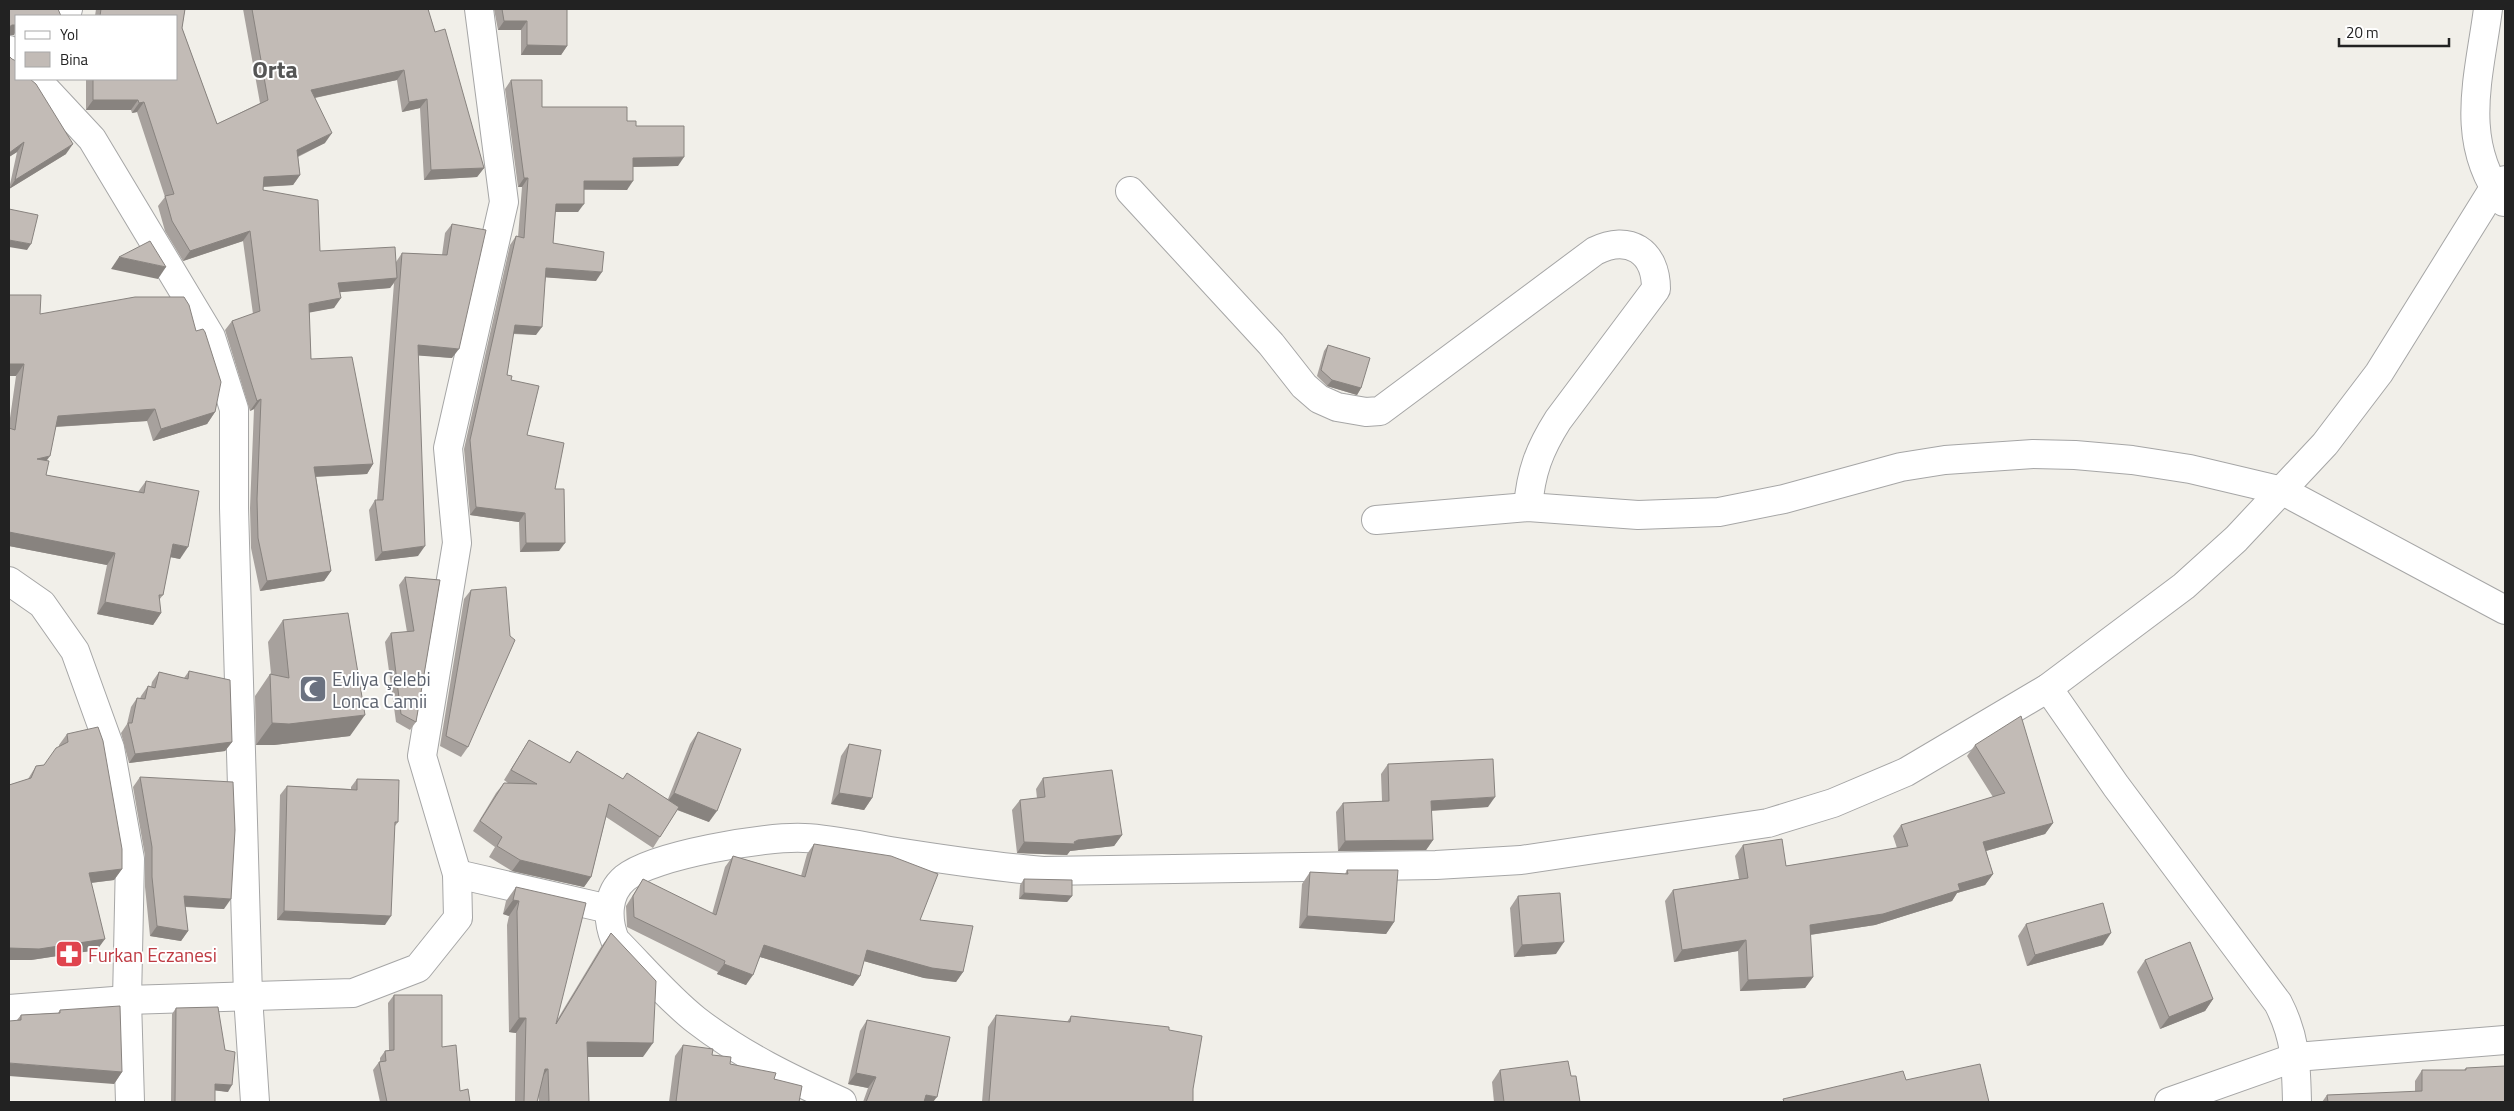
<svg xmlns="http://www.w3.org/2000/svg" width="2514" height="1111" viewBox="0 0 2514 1111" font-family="'Titillium Web',sans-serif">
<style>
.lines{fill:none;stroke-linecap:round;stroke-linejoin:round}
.minor-casing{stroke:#a6a6a6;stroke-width:30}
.minor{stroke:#fff;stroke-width:28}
.wall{fill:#a7a19d}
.shaded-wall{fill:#88837f}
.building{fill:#c2bbb6;stroke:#88837f}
.labels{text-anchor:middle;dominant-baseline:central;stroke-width:4;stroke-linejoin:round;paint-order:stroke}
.worship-label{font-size:19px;fill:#5b616d;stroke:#fff;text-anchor:start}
.health-label{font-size:19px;fill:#be3a42;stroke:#fff;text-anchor:start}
.district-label{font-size:24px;font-weight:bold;fill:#555;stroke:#fff}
</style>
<rect width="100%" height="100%" fill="#f1efe9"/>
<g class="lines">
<g class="minor-casing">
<g id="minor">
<path d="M2488,9C2479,78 2458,141 2504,202"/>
<polyline points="66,16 68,9"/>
<polyline points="9,50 16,58"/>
<polyline points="36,79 92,139 211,337 234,409 234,508 248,996 255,1102"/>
<path d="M1130,191L1271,344L1304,386L1319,399L1337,407L1366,412L1380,411L1595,251C1629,234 1656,251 1656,289L1558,420C1539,450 1531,472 1528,507"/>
<polyline points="1376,520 1528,507 1638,515 1719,512 1784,499 1901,467 1945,460 2033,454 2075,455 2132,460 2190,469 2283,491 2505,610"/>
<polyline points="9,581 42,604 75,651 110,748 130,859 127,1000 130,1102"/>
<path d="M2048,688L2116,786L2278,1003C2296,1038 2296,1063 2297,1102"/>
<polyline points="457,874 609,909"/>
<polyline points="9,1009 127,1000 353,993 418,968 458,918 457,874 422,756 457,543 448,448 504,202 479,9"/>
<path d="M842,1102C791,1079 741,1055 696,1020C668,998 641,966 615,940C607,920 606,894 625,878C653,855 766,836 804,838C833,839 861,846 890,851C941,859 992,867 1043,871L1436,865L1521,860L1768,823L1833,803L1906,772L2048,688L2184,586L2236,539L2325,444L2379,373L2494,188L2505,180"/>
<polyline points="2169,1102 2296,1057 2505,1040"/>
</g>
</g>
<use href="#minor" class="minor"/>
</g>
<g class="wall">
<polygon points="96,9 185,9 182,28 217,124 260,103 243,9 428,9 435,32 484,168 477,177 424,180 420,108 402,112 397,80 315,98 325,143 298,157 300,175 293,185 263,187 263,190 320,251 396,262 402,253 442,255 445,233 452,224 452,358 418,355 418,556 375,561 369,510 375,500 377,500 394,283 390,288 339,292 334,308 309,312 311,359 373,464 367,474 316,477 331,571 324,581 260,591 251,548 250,508 254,409 250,411 225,330 232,321 253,314 243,241 183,261 165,231 158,206 165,197 137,112 132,113 131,110 86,110 86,79 176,79 176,16 95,16"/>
<polygon points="494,9 567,9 567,46 561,55 521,55 521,30 498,30"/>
<polygon points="9,56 16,79 66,154 9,189 17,152 9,157"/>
<polygon points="511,80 542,107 627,121 636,126 678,166 633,167 627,190 584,190 578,212 555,212 553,243 596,281 546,277 536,335 513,334 507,375 511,380 527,435 555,489 559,551 520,552 519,522 470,515 464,449 510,245 516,236 518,237 522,187 518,187 505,89"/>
<polygon points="40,314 215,412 207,424 153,441 147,421 56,427 46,461 46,475 138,492 146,481 180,559 170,557 163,595 159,600 161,613 153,625 97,614 107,565 9,546 9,425 16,376"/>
<polygon points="1328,345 1361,388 1357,395 1327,386 1317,376 1324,351"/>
<polygon points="405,577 440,580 416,722 410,730 396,722 385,642 391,633 407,632 399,585"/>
<polygon points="471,590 468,747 461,757 440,746 464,599"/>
<polygon points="283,620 350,736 274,745 256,745 255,696 270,674 271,674 268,642"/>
<polygon points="189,671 232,742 225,751 129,763 121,733 127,724 131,707 137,698 140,699 141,696 148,686 151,687 152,682 159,672 184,678"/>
<polygon points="698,732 709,822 677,810 653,848 606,817 591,877 584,887 512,871 489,857 495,847 473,831 496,793 504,783 508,783 504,780 529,740 569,763 577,751 623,779 668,799 690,744"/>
<polygon points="67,734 122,869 114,880 91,883 97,950 31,960 9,960 9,785 28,779 36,766 44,765 59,747 59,745"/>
<polygon points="849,744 872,798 864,810 831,804 841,756"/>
<polygon points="1975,745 2053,823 2045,834 1986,851 1993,874 1985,885 1957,893 1952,901 1875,925 1810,935 1813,977 1805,988 1740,991 1738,951 1674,962 1665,901 1673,890 1739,879 1735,856 1743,845 1786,866 1897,848 1893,836 1901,825 1993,797 1967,756"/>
<polygon points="1388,764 1488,807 1431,811 1433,840 1426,850 1338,851 1336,812 1343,803 1382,801 1381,774"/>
<polygon points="140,777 224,909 185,907 188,931 181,941 150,936 145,887 145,856 133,787"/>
<polygon points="1043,778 1122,835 1114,846 1070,851 1067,855 1017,853 1012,810 1020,800 1037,798 1036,789"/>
<polygon points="357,779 398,822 395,826 385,925 277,920 280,795 287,786 351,789 351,787"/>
<polygon points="814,844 920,920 963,972 956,982 924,978 864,961 860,976 853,986 760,957 746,985 717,974 718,972 627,927 626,906 643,879 712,914 725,867 733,856 801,876 807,854"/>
<polygon points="1347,870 1394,922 1386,934 1299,928 1302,884 1310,872 1345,874"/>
<polygon points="1024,879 1072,896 1067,902 1019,899 1020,885"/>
<polygon points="516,887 557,1020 601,947 611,933 643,1057 588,1057 589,1102 539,1102 538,1095 537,1102 515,1102 516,1033 509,1032 507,925 509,916 503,914 506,901"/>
<polygon points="1518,896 1556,954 1514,957 1510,908"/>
<polygon points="2026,924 2103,945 2027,966 2018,936"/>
<polygon points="2145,960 2213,999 2205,1011 2160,1029 2137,972"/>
<polygon points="394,995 442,1047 460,1091 470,1102 380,1102 373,1070 379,1062 380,1062 380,1058 385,1051 389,1050 388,1003"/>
<polygon points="176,1008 228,1092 215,1090 215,1102 171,1102 172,1014"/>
<polygon points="60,1010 122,1072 114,1084 17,1020 21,1015 58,1013"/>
<polygon points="996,1015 1067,1022 1071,1016 1169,1030 1193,1089 1193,1102 982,1102 988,1027"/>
<polygon points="867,1020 933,1102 863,1102 868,1088 848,1084 860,1031"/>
<polygon points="683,1045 712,1055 730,1064 774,1079 799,1102 669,1102 675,1056"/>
<polygon points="2466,1068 2505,1102 2322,1102 2327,1095 2415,1092 2415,1081 2422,1070 2464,1070"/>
<polygon points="1500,1070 1571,1076 1580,1102 1494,1102 1492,1082"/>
</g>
<g class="shaded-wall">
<polygon points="504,21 527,21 521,30 498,30"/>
<polygon points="12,25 16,25 16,31 14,35 9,35 9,27"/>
<polygon points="527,45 567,46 561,55 521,55"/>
<polygon points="404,70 397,80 304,100 311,90"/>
<polygon points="427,99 420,108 402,112 409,102"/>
<polygon points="93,100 138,100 131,110 86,110"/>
<polygon points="144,102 137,112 132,113 139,103"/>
<polygon points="332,133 325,143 290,160 297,150"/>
<polygon points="24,142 17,152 9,157 9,153"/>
<polygon points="73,144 66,154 9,189 15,180"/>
<polygon points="684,157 678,166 627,167 633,158"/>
<polygon points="484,168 477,177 424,180 431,170"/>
<polygon points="300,175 293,185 257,187 264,177"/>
<polygon points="524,178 528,178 522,187 518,187"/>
<polygon points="584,181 633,181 627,190 578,189"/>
<polygon points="556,204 584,204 578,212 550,212"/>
<polygon points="250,231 243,241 183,261 190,251"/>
<polygon points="9,240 31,244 27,250 9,247"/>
<polygon points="119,257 166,267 158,279 111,269"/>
<polygon points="546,268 602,272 596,281 540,277"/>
<polygon points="397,278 390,288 331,293 338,283"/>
<polygon points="341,298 334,308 302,314 309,304"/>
<polygon points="515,325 542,327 536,335 509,333"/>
<polygon points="418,345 459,349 452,358 411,355"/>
<polygon points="9,364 24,364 16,376 9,376"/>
<polygon points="1332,380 1361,388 1357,395 1327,386"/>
<polygon points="261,399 254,409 250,411 257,401"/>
<polygon points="155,409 147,421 50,427 58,416"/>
<polygon points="215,412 207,424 153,441 161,429"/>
<polygon points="50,456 42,467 37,459"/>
<polygon points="373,464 367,474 307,477 314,467"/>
<polygon points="476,507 525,513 519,522 470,515"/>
<polygon points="9,532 115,553 107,565 9,546"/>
<polygon points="526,543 565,543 559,551 520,552"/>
<polygon points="173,544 188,547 180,559 165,556"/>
<polygon points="425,546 418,556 375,561 382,552"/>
<polygon points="331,571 324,581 260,591 267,581"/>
<polygon points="105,602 161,613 153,625 97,614"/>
<polygon points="365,715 350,736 274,745 256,745 272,723"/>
<polygon points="232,742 225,751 129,763 135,754"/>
<polygon points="674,793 717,811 709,822 665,805"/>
<polygon points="839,793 872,798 864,810 831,804"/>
<polygon points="1495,797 1488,807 1424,811 1431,801"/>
<polygon points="2053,823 2045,834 1975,854 1983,842"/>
<polygon points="1122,835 1114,846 1070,851 1067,855 1017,853 1024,842 1074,842 1078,840"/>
<polygon points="1433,840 1426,850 1338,851 1345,841"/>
<polygon points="520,860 591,877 584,887 512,871"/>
<polygon points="122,869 114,880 81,884 89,873"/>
<polygon points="1993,874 1985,885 1957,893 1952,901 1875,925 1802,936 1810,925 1958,884"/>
<polygon points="1024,893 1072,896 1067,902 1019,899"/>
<polygon points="184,896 231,899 224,909 177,906"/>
<polygon points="513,900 519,901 509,916 503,914"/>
<polygon points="284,911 391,916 385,925 277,920"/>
<polygon points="1307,916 1394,922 1386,934 1299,928"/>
<polygon points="157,926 188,931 181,941 150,936"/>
<polygon points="2111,933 2103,945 2027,966 2035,955"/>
<polygon points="105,939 97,950 31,960 9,960 9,948"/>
<polygon points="1746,940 1738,951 1674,962 1682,950"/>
<polygon points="1564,942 1556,954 1514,957 1522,945"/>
<polygon points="764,945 860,976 853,986 757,956"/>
<polygon points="867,950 963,972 956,982 924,978 860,960"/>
<polygon points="724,964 753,975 746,985 717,974"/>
<polygon points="1813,977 1805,988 1740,991 1748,980"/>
<polygon points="2213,999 2205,1011 2160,1029 2169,1017"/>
<polygon points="519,1018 526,1018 516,1033 509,1032"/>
<polygon points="587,1042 653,1043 643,1057 577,1057"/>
<polygon points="9,1063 122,1072 114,1084 9,1076"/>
<polygon points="545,1069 548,1069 538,1083"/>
<polygon points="856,1073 876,1077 868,1088 848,1084"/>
<polygon points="215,1084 232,1085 228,1092 211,1090"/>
<polygon points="926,1095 937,1097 933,1102 921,1102"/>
</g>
<g class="building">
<polygon points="9,9 58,9 61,16 16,16 16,25 12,25 9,27"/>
<polygon points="101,9 185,9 182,28 217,124 268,100 252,9 428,9 435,32 445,29 484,168 431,170 427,99 409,102 404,70 311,90 332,133 297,150 300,175 264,177 263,190 318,200 320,251 395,247 397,278 338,283 341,298 309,304 311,359 352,357 373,464 314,467 331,571 267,581 258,538 257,499 261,399 257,401 232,321 260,311 250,231 190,251 172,221 165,196 174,194 144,102 139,103 138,100 93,100 93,79 176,79 176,16 100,16"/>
<polygon points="502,9 567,9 567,46 527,45 527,21 504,21"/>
<polygon points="9,56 12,59 16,61 16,79 30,79 36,84 73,144 15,180 24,142 9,153"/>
<polygon points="511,80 542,80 542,107 627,107 627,121 636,121 636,126 684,126 684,157 633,158 633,181 584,181 584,204 556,204 553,243 604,252 602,272 546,268 542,327 515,325 507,375 512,376 511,380 539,386 527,435 564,443 555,489 564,489 565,543 526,543 525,513 476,507 470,440 516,236 524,238 528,178 524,178"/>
<polygon points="9,209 38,215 31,244 9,240"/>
<polygon points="452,224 486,230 459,349 418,345 425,546 382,552 375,500 383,500 402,253 447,255"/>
<polygon points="150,241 166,267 119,257"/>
<polygon points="9,295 41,295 40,314 135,297 184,297 189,305 196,331 203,329 205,332 221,382 215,412 161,429 155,409 58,416 50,456 37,459 49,461 46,475 144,493 146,481 199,491 188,547 173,544 163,595 159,595 161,613 105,602 115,553 9,532 9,428 15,430 24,364 9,364"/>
<polygon points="1328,345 1370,358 1361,388 1332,380 1321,370"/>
<polygon points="405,577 440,580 416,722 401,714 391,633 414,631"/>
<polygon points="506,587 510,636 515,640 468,747 446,736 471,590"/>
<polygon points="348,613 365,715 289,724 272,723 270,674 289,678 283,620"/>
<polygon points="189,671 230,680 232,742 135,754 128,723 132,723 137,698 145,699 148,686 155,688 159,672 188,679"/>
<polygon points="2021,716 2053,823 1983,842 1993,874 1958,884 1960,890 1883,914 1810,925 1813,977 1748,980 1746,940 1682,950 1673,890 1748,878 1743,845 1782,839 1786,866 1908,846 1901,825 2005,793 1975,745"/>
<polygon points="98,727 103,741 122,849 122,869 89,873 105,939 39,949 9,948 9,785 31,778 36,766 44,765 56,748 68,742 67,734"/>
<polygon points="698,732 741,749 717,811 674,793"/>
<polygon points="529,740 570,763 577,751 623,779 627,773 679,807 660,837 609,804 591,877 520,860 497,846 502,837 480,821 504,783 537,784 511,770"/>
<polygon points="849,744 881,750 872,798 839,793"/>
<polygon points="1493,759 1495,797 1431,801 1433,840 1345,841 1343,803 1389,801 1388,764"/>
<polygon points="1112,770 1122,835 1078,840 1074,842 1075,844 1024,842 1020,800 1045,797 1043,778"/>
<polygon points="140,777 233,782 235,830 231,899 184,896 188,931 157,926 152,877 152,847"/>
<polygon points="357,779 399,780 398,822 395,822 391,916 284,911 287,786 357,790"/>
<polygon points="814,844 891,856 938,874 920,920 973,926 963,972 932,968 867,950 860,976 764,945 753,975 724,964 725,961 634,917 633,896 643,879 716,915 733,856 805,877"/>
<polygon points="1347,870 1398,870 1394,922 1307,916 1310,872 1348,874"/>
<polygon points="1024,879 1072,880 1072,896 1024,893"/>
<polygon points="516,887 586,903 556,1024 611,933 656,981 653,1043 587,1042 589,1102 549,1102 548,1069 545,1069 537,1102 524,1102 526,1018 519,1018 517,911 519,901 513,900"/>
<polygon points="1560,893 1564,942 1522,945 1518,896"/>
<polygon points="2103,903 2111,933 2035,955 2026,924"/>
<polygon points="2190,942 2213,999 2169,1017 2145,960"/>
<polygon points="394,995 442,995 442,1047 456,1045 460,1091 468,1089 470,1102 387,1102 379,1062 386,1061 385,1051 394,1050"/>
<polygon points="120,1006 122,1072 9,1063 9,1021 21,1020 21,1015 60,1013 60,1010"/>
<polygon points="218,1007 225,1050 235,1052 232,1085 215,1084 215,1102 175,1102 176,1008"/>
<polygon points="996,1015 1070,1022 1071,1016 1169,1027 1169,1030 1202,1036 1193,1089 1193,1102 989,1102"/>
<polygon points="867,1020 950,1037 937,1097 926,1095 924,1102 866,1102 876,1077 856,1073"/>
<polygon points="683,1045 713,1049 712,1055 731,1057 730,1064 776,1073 774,1079 802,1086 799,1102 676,1102"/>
<polygon points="1568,1061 1571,1076 1576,1076 1580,1102 1504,1102 1500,1070"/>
<polygon points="1980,1064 1989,1102 1784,1102 1783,1099 1903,1071 1906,1080"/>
<polygon points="2505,1066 2505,1102 2328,1102 2327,1095 2422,1091 2422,1070 2466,1070 2466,1068"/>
</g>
<defs>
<g id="mosque-square" transform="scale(1.4375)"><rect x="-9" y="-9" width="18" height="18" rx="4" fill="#6b7280" stroke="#fff"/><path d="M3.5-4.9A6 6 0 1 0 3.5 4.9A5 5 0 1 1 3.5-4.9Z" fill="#fff"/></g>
<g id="pharmacy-square" transform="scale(1.4375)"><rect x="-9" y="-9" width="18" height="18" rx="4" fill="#e0444e" stroke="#fff"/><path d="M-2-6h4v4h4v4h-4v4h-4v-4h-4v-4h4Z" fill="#fff"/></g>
</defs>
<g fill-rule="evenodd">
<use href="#mosque-square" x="313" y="689"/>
<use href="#pharmacy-square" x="69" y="954"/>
</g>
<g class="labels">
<g class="worship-label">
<text x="332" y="678">Evliya Çelebi<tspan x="332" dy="22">Lonca Camii</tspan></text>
</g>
<g class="health-label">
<text x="88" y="954">Furkan Eczanesi</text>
</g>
<g class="district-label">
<text x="275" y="69">Orta</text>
</g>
</g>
<rect width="2514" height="1111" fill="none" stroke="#222222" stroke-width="20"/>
<rect x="15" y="15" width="162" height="65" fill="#ffffff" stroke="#a7a7a7"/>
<rect x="25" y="31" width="25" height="8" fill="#ffffff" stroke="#a7a7a7"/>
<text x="60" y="40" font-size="15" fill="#222222">Yol</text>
<rect x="25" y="52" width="25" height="15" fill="#c2bbb6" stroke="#a7a7a7"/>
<text x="60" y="65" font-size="15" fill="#222222">Bina</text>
<path d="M2339 38v8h110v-8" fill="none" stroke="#222222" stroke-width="2.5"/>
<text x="2346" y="38" font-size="15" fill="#222222" stroke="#ffffff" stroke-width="4" paint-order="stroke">20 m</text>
</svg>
